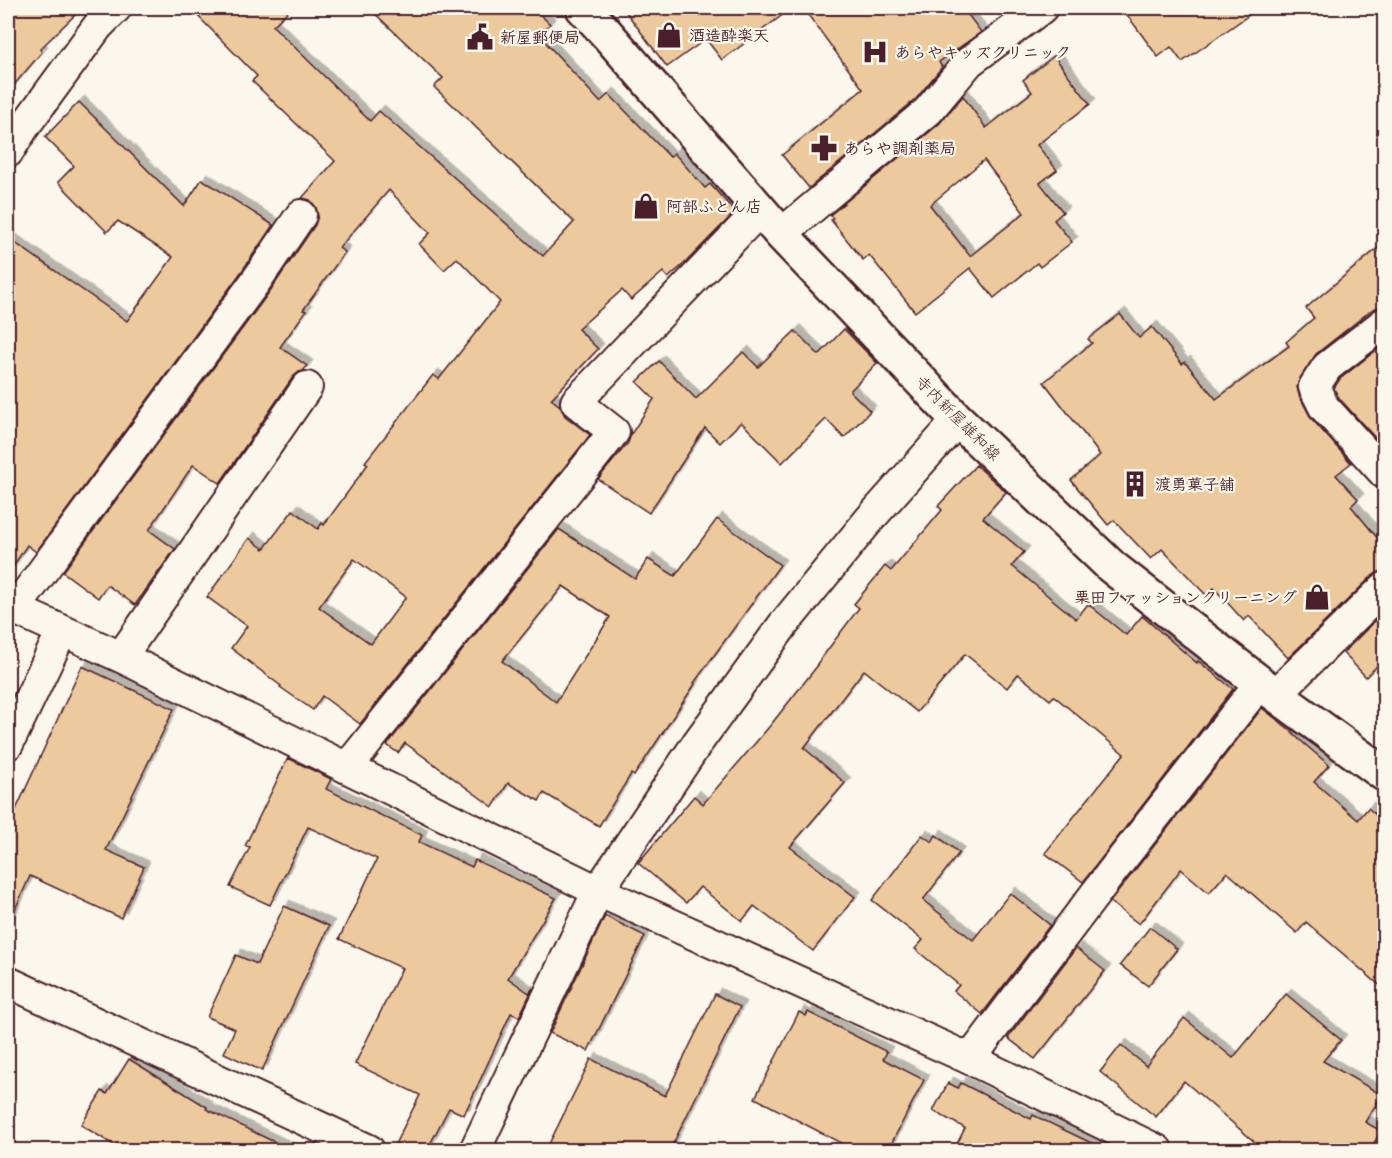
<svg xmlns="http://www.w3.org/2000/svg" width="1392" height="1158" viewBox="0 0 1392 1158" font-family="Sriracha,'Klee One',sans-serif">
<style>
.building{fill:#ecca9d;stroke:#4a1f2b;stroke-width:1.5;fill-rule:evenodd;filter:url(#shadow)}
.lines{fill:none;stroke-linecap:round;stroke-linejoin:round}
.street-casing{stroke:#4a1f2b;stroke-width:34}
.primary-casing{stroke:#4a1f2b;stroke-width:38}
.street{stroke:#fbf7ec;stroke-width:30}
.primary{stroke:#fbf7ec;stroke-width:33}
.labels{text-anchor:middle;dominant-baseline:central;stroke-width:4.5;stroke-linejoin:round;paint-order:stroke}
.poi-label{font-size:16px;font-weight:bold;fill:#4a1f2b;stroke:#fbf7ec;text-anchor:start}
.street-label{font-size:16px;fill:#4a1f2b;stroke:#fbf7ec}
</style>
<defs>
<filter id="shadow"><feDropShadow dx="5.5" dy="-5.5" stdDeviation="0" flood-color="#0004"/></filter>
</defs>
<rect width="100%" height="100%" fill="#fbf7ec"/>
<filter id="ink" filterUnits="userSpaceOnUse"><feTurbulence type="fractalNoise" baseFrequency=".0167" numOctaves="2"/><feDisplacementMap in="SourceGraphic" scale="12" xChannelSelector="R" yChannelSelector="G"/><feConvolveMatrix kernelMatrix="1 2 1 2 8 2 1 2 1" color-interpolation-filters="sRGB"/></filter>
<g filter="url(#ink)">
<g class="building">
<polygon points="8,8 82,8 40,49 42,52 8,92"/>
<path d="M190,8H291L273,26L370,121L379,111L543,256L574,222L434,87L443,78L369,8H533L550,24L539,35L600,102L609,94L670,157L674,153L705,188L710,184L735,212L685,263L668,278L663,272L631,300L622,290L578,329L598,349L551,399L560,406L565,416L590,435L360,724L322,696L313,710L280,687L281,686L231,648L247,626L207,597L249,538L264,549L293,510L318,529L322,523L324,525L368,464L365,462L433,375L439,379L500,302L457,258L444,270L419,244L430,233L389,190L339,248L345,252L303,310L306,311L280,347L307,366L303,371L299,372L293,377L220,483L193,465L149,530L175,549L135,605L107,585L98,598L63,572L270,291L315,225L318,216L316,207L310,200L302,198L335,161L252,81L257,76ZM354,559L406,597L371,644L319,607Z"/>
<polygon points="623,8 792,8 722,60 706,39 667,67"/>
<polygon points="803,8 963,8 981,32 939,62 942,67 916,99 809,188 782,155 863,89"/>
<polygon points="1122,8 1259,8 1182,62 1171,47 1158,57"/>
<path d="M1054,56L1090,104L1037,145L1057,170L1040,183L1063,212L1054,220L1072,242L1040,267L1037,263L994,298L970,268L915,312L869,255L863,260L831,220L833,218L830,215L939,124L963,96L986,128L1032,92L1023,80ZM984,160L1024,213L970,256L930,205Z"/>
<polygon points="79,102 184,206 202,179 273,225 242,271 36,552 27,545 8,574 8,238 127,321 173,257 118,221 107,232 58,182 74,166 45,137"/>
<polygon points="1384,243 1384,306 1373,309 1316,354 1300,378 1297,387 1299,395 1311,418 1351,463 1336,475 1358,499 1351,506 1384,546 1384,571 1379,572 1372,576 1288,658 1249,616 1244,621 1214,588 1206,595 1162,549 1151,559 1114,520 1108,525 1071,480 1100,455 1044,382 1092,343 1088,339 1120,314 1139,338 1152,327 1182,364 1185,362 1216,399 1289,346 1286,342 1314,318 1306,308"/>
<polygon points="844,329 877,363 850,391 870,411 844,438 826,419 782,463 741,422 720,443 705,428 649,513 598,479 628,443 631,434 654,399 637,382 659,361 696,399 743,352 758,367 795,331 819,355"/>
<polygon points="1384,344 1384,436 1378,441 1338,397 1334,388 1340,379"/>
<polygon points="976,465 1006,492 983,518 1024,552 1012,566 1076,619 1088,604 1126,635 1142,616 1197,663 1198,661 1233,689 1083,882 1045,853 1124,754 1054,696 1050,700 1018,674 1007,688 965,654 917,712 864,670 804,748 845,783 790,847 855,897 813,951 754,906 742,921 700,887 686,903 638,863 694,796 703,804 769,727 818,665 817,664 859,608 854,604 885,566 891,571 942,510 938,506"/>
<path d="M717,519L780,565L694,683L695,684L634,776L631,774L599,826L544,793L539,801L508,783L493,807L405,743L398,753L387,745L559,529L635,579L648,559L675,576ZM563,586L610,617L556,702L502,661Z"/>
<polygon points="1384,612 1384,659 1366,677 1343,653"/>
<polygon points="82,666 174,709 106,850 144,867 121,918 30,876 8,925 8,827"/>
<polygon points="1262,708 1294,733 1293,734 1329,765 1314,782 1358,820 1368,808 1384,822 1384,989 1306,922 1297,933 1227,872 1209,893 1181,869 1139,924 1110,902"/>
<polygon points="288,758 331,779 326,789 422,835 419,842 472,867 475,860 556,898 508,978 529,993 533,988 519,1017 511,1013 464,1115 449,1108 427,1150 392,1150 420,1095 355,1064 402,968 339,939 377,859 308,827 270,905 230,887 250,847 245,846"/>
<polygon points="922,835 932,842 936,835 959,853 923,900 973,940 1010,893 1050,925 982,1014 954,991 959,985 915,949 923,940 872,900"/>
<polygon points="284,906 329,926 262,1071 224,1053 235,1029 207,1017 236,955 257,964"/>
<polygon points="605,916 645,936 588,1051 550,1033"/>
<polygon points="1150,927 1177,949 1148,986 1120,965"/>
<polygon points="1076,948 1105,971 1035,1059 1008,1038"/>
<polygon points="715,994 740,1007 670,1150 546,1150 591,1059 665,1096"/>
<polygon points="1286,994 1341,1040 1323,1061 1382,1095 1365,1122 1381,1131 1370,1150 1264,1150 1184,1081 1156,1117 1100,1072 1121,1045 1146,1066 1184,1018 1233,1058"/>
<polygon points="799,1012 806,1016 808,1012 887,1052 883,1059 924,1080 888,1150 854,1150 755,1098"/>
<polygon points="129,1059 207,1107 206,1109 291,1150 122,1150 81,1125 102,1091 107,1094"/>
<polygon points="948,1083 958,1088 961,1083 1031,1119 1033,1115 1106,1150 954,1150 965,1128 933,1111"/>
</g>
<g class="lines">
<g class="street-casing">
<g id="street">
<polyline points="8,152 24,127 98,26 116,8"/>
<polyline points="781,234 928,111 969,62 1042,8"/>
<polyline points="1384,323 1327,367 1314,387 1324,407 1384,473"/>
<polyline points="8,606 121,657 598,891 970,1059 1157,1150"/>
<polyline points="14,610 256,281 301,215"/>
<polyline points="121,657 307,387"/>
<polyline points="1276,694 1384,588"/>
<polyline points="8,744 62,631"/>
<polyline points="347,768 614,432 576,402 760,210"/>
<polyline points="8,982 369,1150"/>
<polyline points="970,1059 1111,873 1260,683"/>
<polyline points="475,1150 598,891 698,742 783,625 869,520 958,420"/>
</g>
</g>
<g class="primary-casing">
<polyline id="primary" points="583,8 607,34 781,234 958,420 1112,567 1260,683 1384,774"/>
</g>
<use href="#street" class="street"/>
<use href="#primary" class="primary"/>
</g>
</g>
<defs>
<g id="shop-bare" transform="scale(2.07)"><path d="M-5-2.5h2.3a2.7 3.5 0 0 1 5.4 0H5L5.5 6h-11ZM-1.5-2.5h3a1.5 2.3 0 0 0-3 0Z" fill="#4a1f2b" stroke="#fbf7ec" stroke-width="2.5" paint-order="stroke"/></g>
<g id="civic-bare" transform="scale(2.07)"><path d="M-.6-6.5H3V-4.5H.6V-3L4-1V1h2V6H-6V1h2V-1L-.6-3ZM-1.2 2.5V6h2.4V2.5Z" fill="#4a1f2b" stroke="#fbf7ec" stroke-width="2.5" paint-order="stroke"/></g>
<g id="hospital-bare" transform="scale(2.07)"><path d="M-5-5h3v3.5h4V-5h3V5h-3V1.5h-4V5h-3Z" fill="#4a1f2b" stroke="#fbf7ec" stroke-width="2.5" paint-order="stroke"/></g>
<g id="pharmacy-bare" transform="scale(2.07)"><path d="M-2-6h4v4h4v4h-4v4h-4v-4h-4v-4h4Z" fill="#4a1f2b" stroke="#fbf7ec" stroke-width="2.5" paint-order="stroke"/></g>
<g id="building-bare" transform="scale(2.07)"><path d="M-4-6H4V6H1V3H-1V6H-4ZM-2.5-4.3h1.7v1.8h-1.7ZM.8-4.3h1.7v1.8H.8ZM-2.5-1h1.7V.8h-1.7ZM.8-1h1.7V.8H.8Z" fill="#4a1f2b" stroke="#fbf7ec" stroke-width="2.5" paint-order="stroke"/></g>
</defs>
<g fill-rule="evenodd">
<use href="#shop-bare" x="669" y="35"/>
<use href="#civic-bare" x="480" y="37"/>
<use href="#hospital-bare" x="875" y="52"/>
<use href="#pharmacy-bare" x="824" y="148"/>
<use href="#shop-bare" x="646" y="206"/>
<use href="#building-bare" x="1135" y="484"/>
<use href="#shop-bare" x="1317" y="597"/>
</g>
<g class="labels">
<g class="poi-label">
<text x="689" y="35">酒造酔楽天</text>
<text x="500" y="37">新屋郵便局</text>
<text x="895" y="52">あらやキッズクリニック</text>
<text x="844" y="148">あらや調剤薬局</text>
<text x="666" y="206">阿部ふとん店</text>
<text x="1155" y="484">渡勇菓子舗</text>
<text x="1297" y="597" text-anchor="end">栗田ファッションクリーニング</text>
</g>
<g class="street-label">
<text transform="translate(958 418) rotate(45)">寺内新屋雄和線</text>
</g>
</g>
<rect width="1392" height="1158" fill="none" stroke="#fbf7ec" stroke-width="30"/>
<rect x="15" y="15" width="1362" height="1128" fill="none" stroke="#4a1f2b" stroke-width="2" filter="url(#ink)"/>
</svg>
